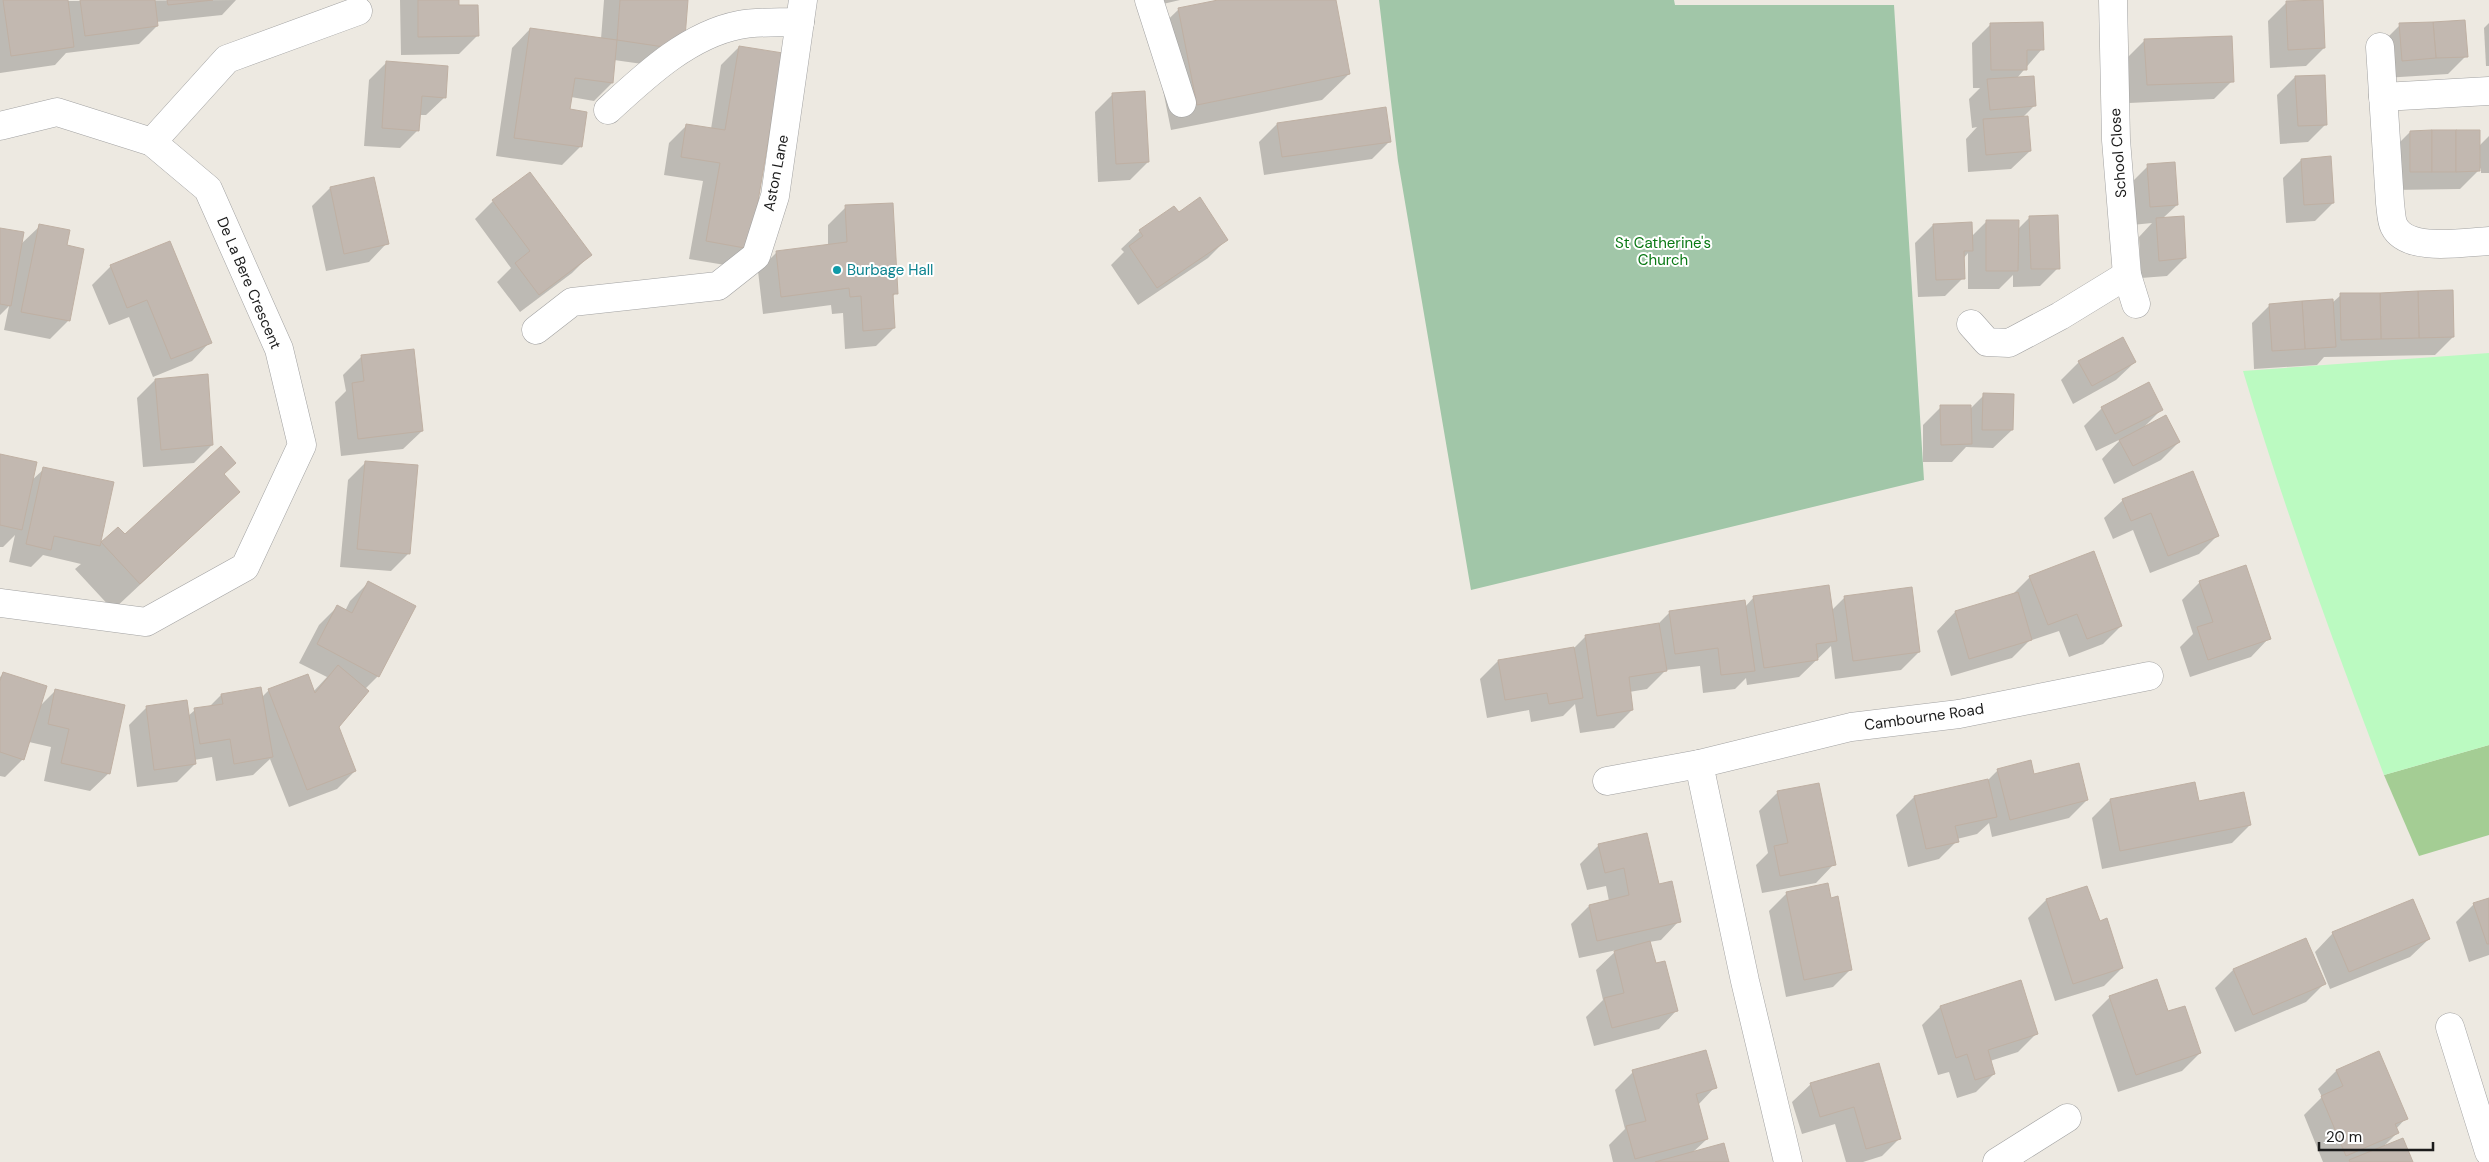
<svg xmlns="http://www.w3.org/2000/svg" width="2489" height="1162" viewBox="0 0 2489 1162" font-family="'DM Sans',sans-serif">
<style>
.forest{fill:#a4cd94}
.cemetery{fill:#a1c6a8}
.park{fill:#bbfac1}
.shadow{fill:#0003}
.building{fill:#c2b8b0;stroke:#bfb0a3}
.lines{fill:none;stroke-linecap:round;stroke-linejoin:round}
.minor-casing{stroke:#a2a2a2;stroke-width:29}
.minor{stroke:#fff;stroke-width:28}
.culture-dot{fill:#0f9aa8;stroke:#fff;stroke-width:2}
.labels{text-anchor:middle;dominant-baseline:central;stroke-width:4;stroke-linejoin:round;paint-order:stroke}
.street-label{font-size:15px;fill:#1b1b1b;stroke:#fff}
.park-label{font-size:15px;fill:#0a7915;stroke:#fff}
.culture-label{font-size:15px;fill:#0d838f;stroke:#fff;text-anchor:start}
</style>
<rect width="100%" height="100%" fill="#ede9e1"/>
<polygon class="forest" points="2489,745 2489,835 2419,856 2384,775"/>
<polygon class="cemetery" points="1379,0 1674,0 1675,5 1894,5 1924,480 1471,590 1398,161"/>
<path class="park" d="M2489,353V745L2384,775C2333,642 2284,508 2243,371Z"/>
<g class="shadow">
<polygon points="0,0 67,1 236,0 222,15 156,22 157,26 139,44 66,53 55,65 0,73"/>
<polygon points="400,0 458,0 458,6 477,36 459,54 401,55"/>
<polygon points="604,0 687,0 664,67 614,60 612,83 594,101 571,97 569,110 580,147 562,165 496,156 512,48 530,29 601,39"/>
<polygon points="1148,0 1180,0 1150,7"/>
<polygon points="1225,0 1335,0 1349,74 1322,100 1171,130 1152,35 1179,9"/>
<polygon points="2286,3 2324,48 2306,66 2270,68 2268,21"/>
<polygon points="2489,23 2489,66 2486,66 2484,28"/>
<polygon points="1990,25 2042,49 2017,78 2035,105 2022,118 2030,151 2011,169 1968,172 1966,139 1977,127 1972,128 1969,99 1980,88 1973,88 1972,43"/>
<polygon points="2400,25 2466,56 2448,74 2384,78 2382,43"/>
<polygon points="2145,40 2232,81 2214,99 2129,103 2127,58"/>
<polygon points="739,47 749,248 731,266 689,259 703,181 664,175 669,143 687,125 711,129 721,65"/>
<polygon points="387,62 445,97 426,115 419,115 418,130 400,148 364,146 369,80"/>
<polygon points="2295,77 2326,124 2308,142 2280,144 2277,95"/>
<polygon points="1113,94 1148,162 1130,180 1098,182 1095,112"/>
<polygon points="1277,124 1390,141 1372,159 1264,175 1259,142"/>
<polygon points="2410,132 2479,146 2489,136 2489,173 2481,173 2481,168 2460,189 2392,190 2392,150"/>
<polygon points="2301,160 2333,203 2315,221 2286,223 2283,178"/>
<polygon points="2148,166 2177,205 2163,218 2185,258 2167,276 2141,278 2139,237 2152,223 2132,225 2130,184"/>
<polygon points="330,188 387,243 369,262 326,271 312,206"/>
<polygon points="493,201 590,255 572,273 520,312 497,282 511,268 475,219"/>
<polygon points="846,207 896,293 892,297 894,328 876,346 845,349 843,313 832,314 831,305 763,314 758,271 776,253 828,246 828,225"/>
<polygon points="1174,207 1178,213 1226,240 1208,258 1138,305 1111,265 1124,252 1121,249 1140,231"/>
<polygon points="2030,217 2058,268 2040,286 2013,287 2013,275 1999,289 1968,289 1968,253 1963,259 1963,278 1945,296 1918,297 1915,243 1933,225 1971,237 1987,221 2017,230"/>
<polygon points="40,226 66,246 83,250 68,321 50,339 4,330 9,306 0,315 0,229 20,245"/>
<polygon points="170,242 210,342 192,361 153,377 129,317 109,325 92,285 110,267"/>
<polygon points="2341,295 2453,337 2435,355 2324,357 2317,365 2254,369 2252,323 2270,305 2332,303"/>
<polygon points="362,356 422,431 403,449 341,456 335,402 346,391 343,375"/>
<polygon points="2079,362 2135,362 2116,380 2073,404 2061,380"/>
<polygon points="155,380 212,445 194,463 143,467 137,398"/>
<polygon points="1984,395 2012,430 1993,448 1966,447 1952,462 1923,462 1923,425 1941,407 1970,409"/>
<polygon points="2102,408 2161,410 2143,428 2179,442 2161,460 2114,484 2102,459 2121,439 2096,451 2084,426"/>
<polygon points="0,455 31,481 44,469 99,545 118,528 125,536 223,475 239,492 113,610 75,569 81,564 43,555 31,567 9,562 15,535 3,547 0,547"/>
<polygon points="366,462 409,553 391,571 340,567 348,480"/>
<polygon points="2123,500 2217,536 2199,554 2150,573 2133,530 2113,539 2104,518"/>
<polygon points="2030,577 2121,626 2103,644 2069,657 2059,631 2029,641 2012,658 1951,676 1937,631 1955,612 2012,595"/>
<polygon points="2200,582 2269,638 2251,657 2190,677 2180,647 2193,634 2182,600"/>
<polygon points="368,583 378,676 365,689 338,727 355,771 337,789 289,807 270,759 253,775 216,781 212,757 194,760 195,764 177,782 137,787 129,725 147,707 188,716 195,710 209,707 221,695 261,698 269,690 307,675 313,692 327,677 299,663 319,625 337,607 345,611 350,601"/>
<polygon points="1754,597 1831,611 1845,597 1919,652 1901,670 1835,679 1831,646 1799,677 1747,685 1746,678 1735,689 1703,693 1700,666 1666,670 1647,689 1629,692 1632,710 1614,728 1580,733 1575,704 1563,716 1531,722 1529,710 1487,718 1480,679 1498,661 1574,648 1585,637 1657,625 1670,612 1745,607"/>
<polygon points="3,674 39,707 56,690 109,773 90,791 44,781 51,747 29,742 23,759 5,777 0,776 0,677"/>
<polygon points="1998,770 2033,775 2087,800 2069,818 1992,837 1989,823 1977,834 1957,839 1957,841 1939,859 1908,867 1896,815 1914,797 1988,780"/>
<polygon points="1778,792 1834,864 1816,883 1762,893 1756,865 1768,853 1759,811"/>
<polygon points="2110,800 2198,802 2250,825 2232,843 2102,869 2092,818"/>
<polygon points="1599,845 1658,886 1679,921 1661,940 1649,942 1655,965 1677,1010 1659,1029 1594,1046 1586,1017 1603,1000 1596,970 1617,950 1579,958 1571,924 1589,906 1609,901 1606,886 1587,890 1580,864"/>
<polygon points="2087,887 2099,922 2122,968 2104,986 2055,1001 2028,918 2046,900"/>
<polygon points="1787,893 1851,969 1833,987 1786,997 1769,911"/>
<polygon points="2489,899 2489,955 2469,962 2456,922 2474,904"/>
<polygon points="2333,933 2429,939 2410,957 2330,989 2315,952"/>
<polygon points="2233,970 2324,984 2306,1002 2235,1032 2215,988"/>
<polygon points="2020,982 2036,1034 2018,1052 1990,1061 1994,1074 1976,1092 1957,1098 1949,1072 1938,1075 1922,1025 1940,1007"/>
<polygon points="2110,997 2168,1013 2200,1053 2182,1071 2118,1092 2092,1015"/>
<polygon points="1878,1064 1900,1138 1882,1156 1863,1162 1846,1162 1835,1124 1802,1134 1792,1102 1811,1084"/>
<polygon points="2336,1071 2406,1118 2396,1129 2397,1133 2382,1148 2411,1162 2323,1162 2304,1115 2322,1097 2318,1089"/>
<polygon points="1633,1072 1715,1087 1698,1105 1707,1139 1692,1153 1728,1162 1613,1162 1609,1145 1625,1129 1615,1090"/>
</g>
<g class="building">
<polygon points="3,0 68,0 74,47 11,56"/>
<polygon points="80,0 155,0 158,26 85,36"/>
<polygon points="167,0 213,0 168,5"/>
<polygon points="418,0 459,0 459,5 478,5 479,36 418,37"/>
<polygon points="620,0 688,0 684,50 617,40"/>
<polygon points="1218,0 1336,0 1350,74 1197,105 1178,8"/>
<polygon points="2323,0 2325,48 2288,50 2286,1"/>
<polygon points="2465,20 2468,57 2436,58 2433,22"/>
<polygon points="2043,22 2044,50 2027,50 2027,70 1991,70 1990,23"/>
<polygon points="2433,22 2436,58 2402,61 2399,23"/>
<polygon points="530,28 617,40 613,83 575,78 570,109 587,112 582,147 514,138"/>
<polygon points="2232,36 2234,82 2147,85 2144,39"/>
<polygon points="739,46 783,53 750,249 706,241 720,163 681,157 686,124 725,130"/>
<polygon points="386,61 448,66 446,98 422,96 419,131 382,128"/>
<polygon points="2325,75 2327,125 2298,126 2295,76"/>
<polygon points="2034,76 2036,106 1990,110 1987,79"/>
<polygon points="1145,91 1149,162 1116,164 1112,93"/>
<polygon points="1386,107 1391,142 1282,157 1277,123"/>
<polygon points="2028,116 2031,151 1986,155 1983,119"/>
<polygon points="2432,130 2432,172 2410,172 2410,131"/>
<rect x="2432" y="130" width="24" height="42"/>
<polygon points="2456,130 2480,130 2480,171 2456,172"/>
<polygon points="2331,156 2334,203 2304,205 2301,159"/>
<polygon points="2175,162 2178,205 2150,207 2147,164"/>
<polygon points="530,172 592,255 539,295 515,263 530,251 492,200"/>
<polygon points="374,177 389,244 344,254 330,187"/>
<polygon points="1200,197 1228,240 1157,288 1129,246 1143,236 1139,230 1174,206 1179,212"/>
<polygon points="893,203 898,294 893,294 895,328 863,331 861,296 850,297 849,288 781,297 776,251 847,242 845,205"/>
<polygon points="2058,215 2060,269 2031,269 2029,216"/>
<polygon points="2184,216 2186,258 2159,261 2156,218"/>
<polygon points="1986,220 2019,220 2018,271 1986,271"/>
<polygon points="1972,222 1973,251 1964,251 1965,279 1936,280 1933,224"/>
<polygon points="39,224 70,230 67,245 84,249 70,321 21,312"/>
<polygon points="0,228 24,232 11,306 0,304"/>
<polygon points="170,241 212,343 171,359 147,300 127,308 110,265"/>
<polygon points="2453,290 2454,337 2419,338 2418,291"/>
<polygon points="2418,291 2419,338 2381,339 2380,293"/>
<polygon points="2340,293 2380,293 2381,339 2341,340"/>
<polygon points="2333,299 2336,347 2305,349 2302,301"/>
<polygon points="2302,301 2305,349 2272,351 2269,304"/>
<polygon points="2123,337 2136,362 2092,386 2078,361"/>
<polygon points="414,349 423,431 358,439 352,383 364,381 361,355"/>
<polygon points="208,374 213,445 161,450 155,379"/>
<polygon points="2149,382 2163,410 2115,434 2101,407"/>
<polygon points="1983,393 2014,394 2013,430 1982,430"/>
<polygon points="1940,405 1971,405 1972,444 1941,445"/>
<polygon points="2166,415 2180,442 2133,466 2119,440"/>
<polygon points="221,446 236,463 224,474 240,492 140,584 101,542 118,527 125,534"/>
<polygon points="0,454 37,462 22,530 0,525"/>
<polygon points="365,461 418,465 410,554 357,549"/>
<polygon points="43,467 114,482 100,546 54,536 51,550 26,544"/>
<polygon points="2193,471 2219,536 2168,556 2151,513 2131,521 2122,499"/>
<polygon points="2094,551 2122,626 2087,639 2077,614 2048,625 2029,576"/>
<polygon points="2246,565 2271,639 2208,660 2197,627 2213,622 2199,581"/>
<polygon points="368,581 416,606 379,677 317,644 337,605 352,613"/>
<polygon points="1829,585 1837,641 1816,644 1818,660 1764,668 1753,596"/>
<polygon points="1912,587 1920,652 1853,661 1844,596"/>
<polygon points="2018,592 2032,640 1969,659 1955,611"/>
<polygon points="1745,600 1755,671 1721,675 1718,648 1675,654 1669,611"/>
<polygon points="1659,623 1667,671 1629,677 1633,710 1597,716 1585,635"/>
<polygon points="1574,647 1583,698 1549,704 1547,693 1505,700 1498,660"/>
<polygon points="338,665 369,691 339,727 356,771 307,790 268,689 308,674 315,693"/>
<polygon points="3,672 47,686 24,760 0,752 0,681"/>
<polygon points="261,687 273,757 234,764 230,739 200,744 194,708 223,704 221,694"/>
<polygon points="55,689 125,705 110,774 61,763 69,729 48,724"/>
<polygon points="187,700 196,764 154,770 146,706"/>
<polygon points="2031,760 2034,774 2079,763 2088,800 2010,820 1997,769"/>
<polygon points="1988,779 1997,817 1955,826 1959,842 1926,849 1914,796"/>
<polygon points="2195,782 2199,801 2244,792 2251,825 2120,851 2110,799"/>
<polygon points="1819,783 1836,865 1780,876 1774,846 1788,843 1777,791"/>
<polygon points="1647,833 1659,884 1672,881 1681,922 1597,941 1589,905 1629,895 1624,868 1605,873 1598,844"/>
<polygon points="1828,883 1831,898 1838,896 1852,970 1804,980 1786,892"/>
<polygon points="2087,886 2100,921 2107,918 2123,968 2073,984 2046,899"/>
<polygon points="2489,898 2489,944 2487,944 2473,903"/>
<polygon points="2413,899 2430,939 2349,972 2332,932"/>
<polygon points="2306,938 2326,984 2253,1015 2233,969"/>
<polygon points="1650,941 1656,963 1665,961 1678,1011 1612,1028 1604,998 1624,993 1614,951"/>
<polygon points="2157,979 2168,1011 2185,1006 2201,1053 2136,1075 2109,996"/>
<polygon points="2021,980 2038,1034 1988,1050 1995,1074 1975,1080 1967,1054 1956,1058 1940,1006"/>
<polygon points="1706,1050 1717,1088 1696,1094 1708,1139 1635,1159 1626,1126 1646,1121 1632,1070"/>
<polygon points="2379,1051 2408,1119 2395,1124 2399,1133 2346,1156 2321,1096 2343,1086 2336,1070"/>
<polygon points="1879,1063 1901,1139 1866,1149 1854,1107 1820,1117 1810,1083"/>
<polygon points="2403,1138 2413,1162 2350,1162 2349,1160"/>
<polygon points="1724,1143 1729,1162 1655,1162"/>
</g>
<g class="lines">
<g class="minor-casing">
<g id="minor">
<polyline points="1149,0 1182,103"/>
<polyline points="2113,0 2116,140 2127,275 2136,304"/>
<path d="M2380,47L2390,203C2391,210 2391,220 2394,226C2407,253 2465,242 2489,241"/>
<polyline points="2383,97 2489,91"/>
<path d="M608,110C645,76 688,35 739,25C758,21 780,23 800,22"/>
<polyline points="0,126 57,112 152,142 208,189 279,349 302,445 245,567 146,622 0,603"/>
<polyline points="152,142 227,59 358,11"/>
<polyline points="1971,324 1987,342 2009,343 2060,316 2127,275"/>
<polyline points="536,330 572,302 718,286 756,256 775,196 803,0"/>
<polyline points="1607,781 1699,764"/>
<polyline points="2450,1027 2489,1152"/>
<polyline points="1788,1162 1745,981 1699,764 1851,727 1959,714 2149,676"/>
<polyline points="1997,1162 2067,1118"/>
</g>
</g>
<use href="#minor" class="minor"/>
</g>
<circle class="culture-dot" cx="837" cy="270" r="5"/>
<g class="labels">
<g class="street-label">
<text transform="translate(2118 153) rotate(-94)">School Close</text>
<text transform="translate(776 173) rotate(-79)">Aston Lane</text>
<text transform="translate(249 283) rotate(67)">De La Bere Crescent</text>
<text transform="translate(1924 717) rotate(-8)">Cambourne Road</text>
</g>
<g class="park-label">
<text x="1663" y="243">St Catherine's<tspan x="1663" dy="17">Church</tspan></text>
</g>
<g class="culture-label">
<text x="847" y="270">Burbage Hall</text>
</g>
</g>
<path d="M2319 1142v8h114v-8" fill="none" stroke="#1b1b1b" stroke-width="2.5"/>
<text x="2326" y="1142" font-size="15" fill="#1b1b1b" stroke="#ffffff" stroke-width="4" paint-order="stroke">20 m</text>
</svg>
